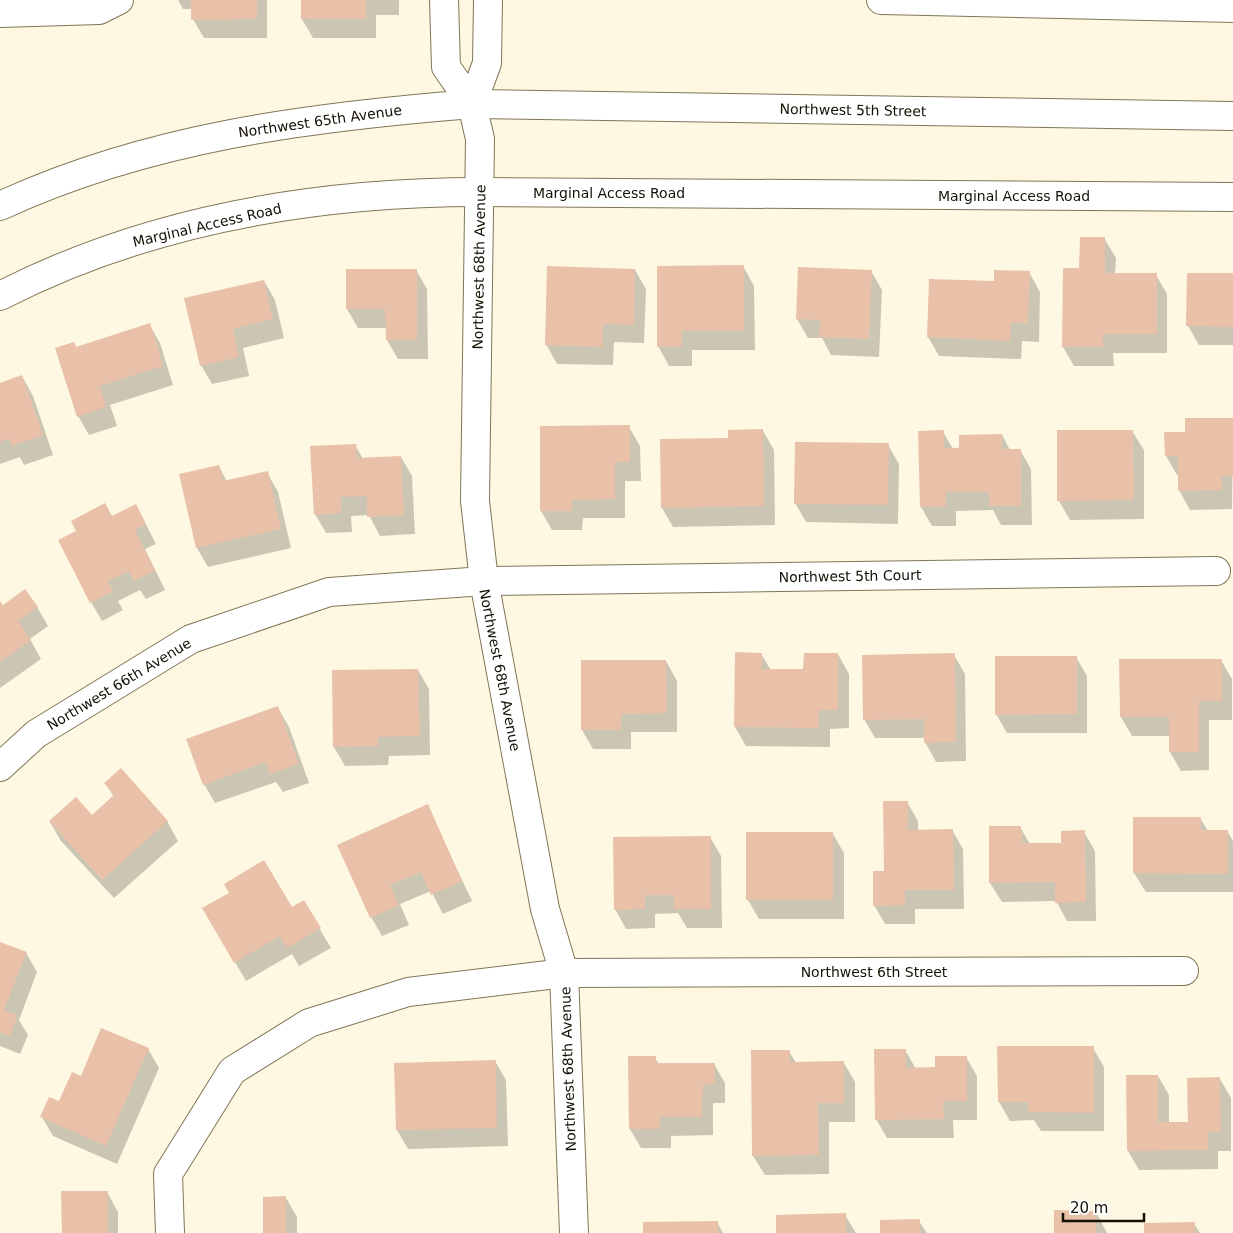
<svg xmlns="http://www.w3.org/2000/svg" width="1233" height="1233" viewBox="0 0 1233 1233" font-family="'DejaVu Sans',sans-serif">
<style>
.shadow{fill:#0003}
.building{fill:#e8c1a8}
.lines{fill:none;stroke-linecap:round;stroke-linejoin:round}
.minor-casing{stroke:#807656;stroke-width:30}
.tertiary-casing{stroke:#807656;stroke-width:30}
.minor{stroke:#fff;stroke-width:28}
.tertiary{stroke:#fff;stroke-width:28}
.labels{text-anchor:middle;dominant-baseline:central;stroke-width:5;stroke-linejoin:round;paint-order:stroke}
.street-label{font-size:14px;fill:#141004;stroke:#fff}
</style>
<rect width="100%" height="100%" fill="#fef7e2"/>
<g class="shadow">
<polygon points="178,0 267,0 267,38 204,38 193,19 193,9 183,9"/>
<polygon points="302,0 399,0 399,15 376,15 376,38 313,38 302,19"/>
<polygon points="1104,238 1116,258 1115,274 1156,275 1167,294 1167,353 1113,353 1114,366 1074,366 1063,347 1081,269"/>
<polygon points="743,266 754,286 755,350 692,350 692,366 669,366 658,346"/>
<polygon points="416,270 427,289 428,359 398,359 387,340 387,328 358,328 347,309"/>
<polygon points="635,270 646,289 644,343 614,342 613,365 557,364 546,344"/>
<polygon points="871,271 882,290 879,357 831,355 822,338 808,338 797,319"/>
<polygon points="1029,272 1040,292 1039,342 1022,341 1021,359 939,356 928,337 930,280 995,283"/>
<polygon points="1233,275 1233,345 1199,345 1188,326"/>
<polygon points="264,281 275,300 284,338 243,348 249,376 212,384 201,365"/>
<polygon points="149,324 160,343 173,385 110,405 117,426 89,435 78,416 76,348"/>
<polygon points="22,376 33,396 53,455 24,465 20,457 0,464 0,384"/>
<polygon points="1233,419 1232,509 1190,510 1179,490 1179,475 1177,475 1166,456 1186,434"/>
<polygon points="629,427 640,446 641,481 625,481 625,518 583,518 582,530 552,530 541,511"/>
<polygon points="763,431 774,450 775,525 673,527 662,508 729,439"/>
<polygon points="1132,431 1144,450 1144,519 1070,520 1059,501"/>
<polygon points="943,432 953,449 1002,435 1010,450 1020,450 1031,469 1032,525 1001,525 993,510 956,511 956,526 932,526 921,507"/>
<polygon points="355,445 363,459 401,457 412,476 415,534 380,536 369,515 351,516 352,532 326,533 315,514"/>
<polygon points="888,445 899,464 898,524 806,522 795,503"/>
<polygon points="219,466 227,482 267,473 278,492 291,548 208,567 197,548"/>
<polygon points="136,505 156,544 145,549 165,590 146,599 140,590 118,601 123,610 102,621 91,602 112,517"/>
<polygon points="0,603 3,607 37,607 48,626 30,639 41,659 0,688"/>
<polygon points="761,654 771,670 805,671 838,654 849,674 849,728 830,729 830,747 746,746 735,727"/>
<polygon points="954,655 965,674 966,761 936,762 925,742 925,738 875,738 864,719"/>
<polygon points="1076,657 1087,676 1087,733 1007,733 996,714"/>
<polygon points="1221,660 1232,679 1232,720 1209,720 1209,770 1181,771 1170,752 1170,736 1132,736 1121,717"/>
<polygon points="582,661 666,661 677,681 677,732 631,732 631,749 593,749 582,730"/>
<polygon points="418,670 429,689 430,755 389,756 388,765 345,766 334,747"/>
<polygon points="278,708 289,727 309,783 283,792 276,782 215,803 204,784"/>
<polygon points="106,784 167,821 178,841 114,898 61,841 50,822 92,817 114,797"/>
<polygon points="907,802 918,821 918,831 952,830 963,849 964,909 915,909 915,924 885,924 874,905"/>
<polygon points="427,806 472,901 443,914 431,891 400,904 409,925 382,936 371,917"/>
<polygon points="1200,818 1208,831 1227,831 1233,841 1233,892 1146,892 1134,873"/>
<polygon points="1020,827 1030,844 1062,844 1084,832 1095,851 1096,921 1067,921 1056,901 1002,902 990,883"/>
<polygon points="833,834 844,853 844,919 759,919 748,900"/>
<polygon points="710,837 721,856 722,928 687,928 678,913 655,914 655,928 626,929 615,909"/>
<polygon points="304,902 331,948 299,966 292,954 246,981 204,909 292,909"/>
<polygon points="0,943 26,953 37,972 19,1020 28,1035 20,1054 0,1046"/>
<polygon points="1093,1048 1104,1067 1104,1131 1041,1131 1034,1120 1010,1121 999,1102"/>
<polygon points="148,1049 159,1068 117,1164 53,1136 42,1117 60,1103 81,1078"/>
<polygon points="905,1050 916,1069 936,1069 966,1057 977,1076 977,1120 953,1120 954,1138 887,1138 876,1119"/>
<polygon points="789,1051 796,1063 844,1063 855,1082 855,1122 829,1122 829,1174 765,1175 753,1156"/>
<polygon points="655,1058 659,1064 714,1064 725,1083 725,1103 713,1103 713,1135 671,1136 671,1148 641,1148 630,1129"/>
<polygon points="495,1061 506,1080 508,1146 408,1149 397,1130"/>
<polygon points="1158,1076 1169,1095 1169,1124 1189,1124 1220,1079 1231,1098 1231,1151 1218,1151 1218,1169 1139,1170 1128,1151"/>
<polygon points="107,1192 118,1212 118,1233 63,1233"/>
<polygon points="286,1198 297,1217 297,1233 264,1233"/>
<polygon points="1096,1212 1107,1233 1055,1233"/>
<polygon points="845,1215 856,1233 778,1233"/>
<polygon points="919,1221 927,1233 881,1233"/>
<polygon points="717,1222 723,1233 644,1233"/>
<polygon points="1194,1224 1200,1233 1145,1233"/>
</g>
<g class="building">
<polygon points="191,0 257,0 257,19 191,20"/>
<rect x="301" y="0" width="65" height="19"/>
<polygon points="1080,237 1105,237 1105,273 1157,273 1157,334 1103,334 1103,347 1062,347 1063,268 1079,268"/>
<polygon points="744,265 744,331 682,331 682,347 657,347 657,266"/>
<polygon points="547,266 635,269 634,325 603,324 603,347 545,345"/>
<polygon points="798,267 872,270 869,339 819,337 820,320 796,319"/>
<polygon points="346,269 417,269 417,340 386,340 385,309 346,309"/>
<polygon points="994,270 1030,271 1028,323 1011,323 1010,341 927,337 929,279 994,281"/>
<polygon points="1187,273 1233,273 1233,327 1186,326"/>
<polygon points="264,280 273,319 233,329 239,357 200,366 184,298"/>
<polygon points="150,323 163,366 100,386 106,407 77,417 55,348 74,342 76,347"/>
<polygon points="22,375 43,435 12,446 9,438 0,442 0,383"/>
<polygon points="1185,418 1233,418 1233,476 1221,476 1222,490 1178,491 1178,456 1165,456 1164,432 1185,432"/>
<polygon points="630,425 630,462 615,462 615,499 572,500 572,511 540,511 540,426"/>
<polygon points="763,429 764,506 661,508 660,439 728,438 728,430"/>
<polygon points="944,430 944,448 959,448 959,435 1002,434 1002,449 1021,449 1021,506 989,506 989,492 946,492 946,507 920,507 918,431"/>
<polygon points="1057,430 1133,430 1134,500 1057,501"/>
<polygon points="795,442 889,443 888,505 794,504"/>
<polygon points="356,444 357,458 401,456 404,515 367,517 367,496 341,497 341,513 314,515 310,446"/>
<polygon points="219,465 223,481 268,471 281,529 196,548 179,474"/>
<polygon points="105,503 112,516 136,504 146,524 135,530 155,570 134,581 129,571 108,581 113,591 90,603 58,540 76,531 71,521"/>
<polygon points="25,589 38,607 18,621 31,640 0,662 0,601 3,605"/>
<polygon points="735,652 762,653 762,669 803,669 804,653 838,653 838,710 819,710 819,728 734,727"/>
<polygon points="955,653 956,742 924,743 924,719 863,720 862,655"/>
<polygon points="995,656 1077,656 1077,714 995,715"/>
<polygon points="1119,659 1222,659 1222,701 1199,701 1199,752 1169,752 1169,717 1120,717"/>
<polygon points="581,660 666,660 667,713 621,714 621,730 581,730"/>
<polygon points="418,669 420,736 378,737 378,746 333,747 332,670"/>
<polygon points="278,706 299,764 270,774 266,762 203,785 186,739"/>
<polygon points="121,768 168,821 102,880 49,821 76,797 92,815 114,795 104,783"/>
<polygon points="883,801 908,801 908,830 953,829 954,890 905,890 905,905 873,906 873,871 884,871"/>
<polygon points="428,804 462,881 431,895 421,872 390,885 399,905 370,918 337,845"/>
<polygon points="1133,817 1201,817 1201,830 1228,830 1228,874 1133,873"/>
<polygon points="989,826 1021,826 1022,843 1061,843 1061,831 1085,830 1086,902 1055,903 1055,882 989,883"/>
<rect x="746" y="832" width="87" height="68"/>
<polygon points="711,836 711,909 674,909 674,895 645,895 645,909 614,910 613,837"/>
<polygon points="264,860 292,907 304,900 321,928 287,948 280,936 234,963 202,908 229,893 224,884"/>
<polygon points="0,942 27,952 4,1010 18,1015 10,1036 0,1032"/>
<polygon points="101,1028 149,1048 106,1146 40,1117 49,1097 59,1101 72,1072 81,1076"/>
<polygon points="997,1046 1094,1046 1094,1113 1028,1112 1028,1102 998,1102"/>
<polygon points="874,1049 906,1049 906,1068 935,1067 935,1056 967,1056 967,1101 943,1101 944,1119 875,1120"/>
<polygon points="751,1050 790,1050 790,1062 844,1061 844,1103 818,1103 819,1155 752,1156"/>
<polygon points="628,1056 656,1056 656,1063 715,1063 715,1084 703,1085 702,1117 660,1117 660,1129 629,1129"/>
<polygon points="496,1060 497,1128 396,1130 394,1063"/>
<polygon points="1126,1075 1158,1075 1158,1122 1188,1122 1187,1078 1220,1077 1221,1132 1208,1132 1208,1150 1127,1151"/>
<polygon points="61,1191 108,1191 108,1233 62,1233"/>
<polygon points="286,1196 286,1233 263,1233 263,1197"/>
<polygon points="1054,1210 1096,1211 1096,1233 1054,1233"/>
<polygon points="846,1213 846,1233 776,1233 776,1215"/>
<polygon points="920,1219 920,1233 880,1233 880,1220"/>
<polygon points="718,1221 718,1233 643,1233 643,1222"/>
<polygon points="1195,1222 1195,1233 1144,1233 1144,1223"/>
</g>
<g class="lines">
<g class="minor-casing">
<g id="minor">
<polyline points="444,0 446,67 472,104 480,139 475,501 484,581 545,909 564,973 574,1233"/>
<polyline points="881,0 1233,8"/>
<polyline points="0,13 99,10 119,0"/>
<polyline points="472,104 487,63 488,0"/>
<path d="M0,296C148,220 316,192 481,192L1233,197"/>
<polyline points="0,767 36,734 191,639 329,592 484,581 1216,571"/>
<polyline points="170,1233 168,1174 232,1071 309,1023 408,992 564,973 1184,971"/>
</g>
</g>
<g class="tertiary-casing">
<path id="tertiary" d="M0,206C149,137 310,117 472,104L1233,116"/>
</g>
<use href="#minor" class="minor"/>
<use href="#tertiary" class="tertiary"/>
</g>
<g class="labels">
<g class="street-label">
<text transform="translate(853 110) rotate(1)">Northwest 5th Street</text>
<text transform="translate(320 121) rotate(-8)">Northwest 65th Avenue</text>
<text x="609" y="193">Marginal Access Road</text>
<text x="1014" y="196">Marginal Access Road</text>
<text transform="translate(207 225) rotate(-13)">Marginal Access Road</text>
<text transform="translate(479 267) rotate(-89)">Northwest 68th Avenue</text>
<text transform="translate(850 576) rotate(-1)">Northwest 5th Court</text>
<text transform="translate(500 670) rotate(79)">Northwest 68th Avenue</text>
<text transform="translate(119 684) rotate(-31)">Northwest 66th Avenue</text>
<text x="874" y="972">Northwest 6th Street</text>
<text transform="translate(568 1069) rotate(-92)">Northwest 68th Avenue</text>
</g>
</g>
<path d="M1063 1213v8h81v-8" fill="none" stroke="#141004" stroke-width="2.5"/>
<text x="1070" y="1213" font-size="15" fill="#141004" stroke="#ffffff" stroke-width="4" paint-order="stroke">20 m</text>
</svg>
